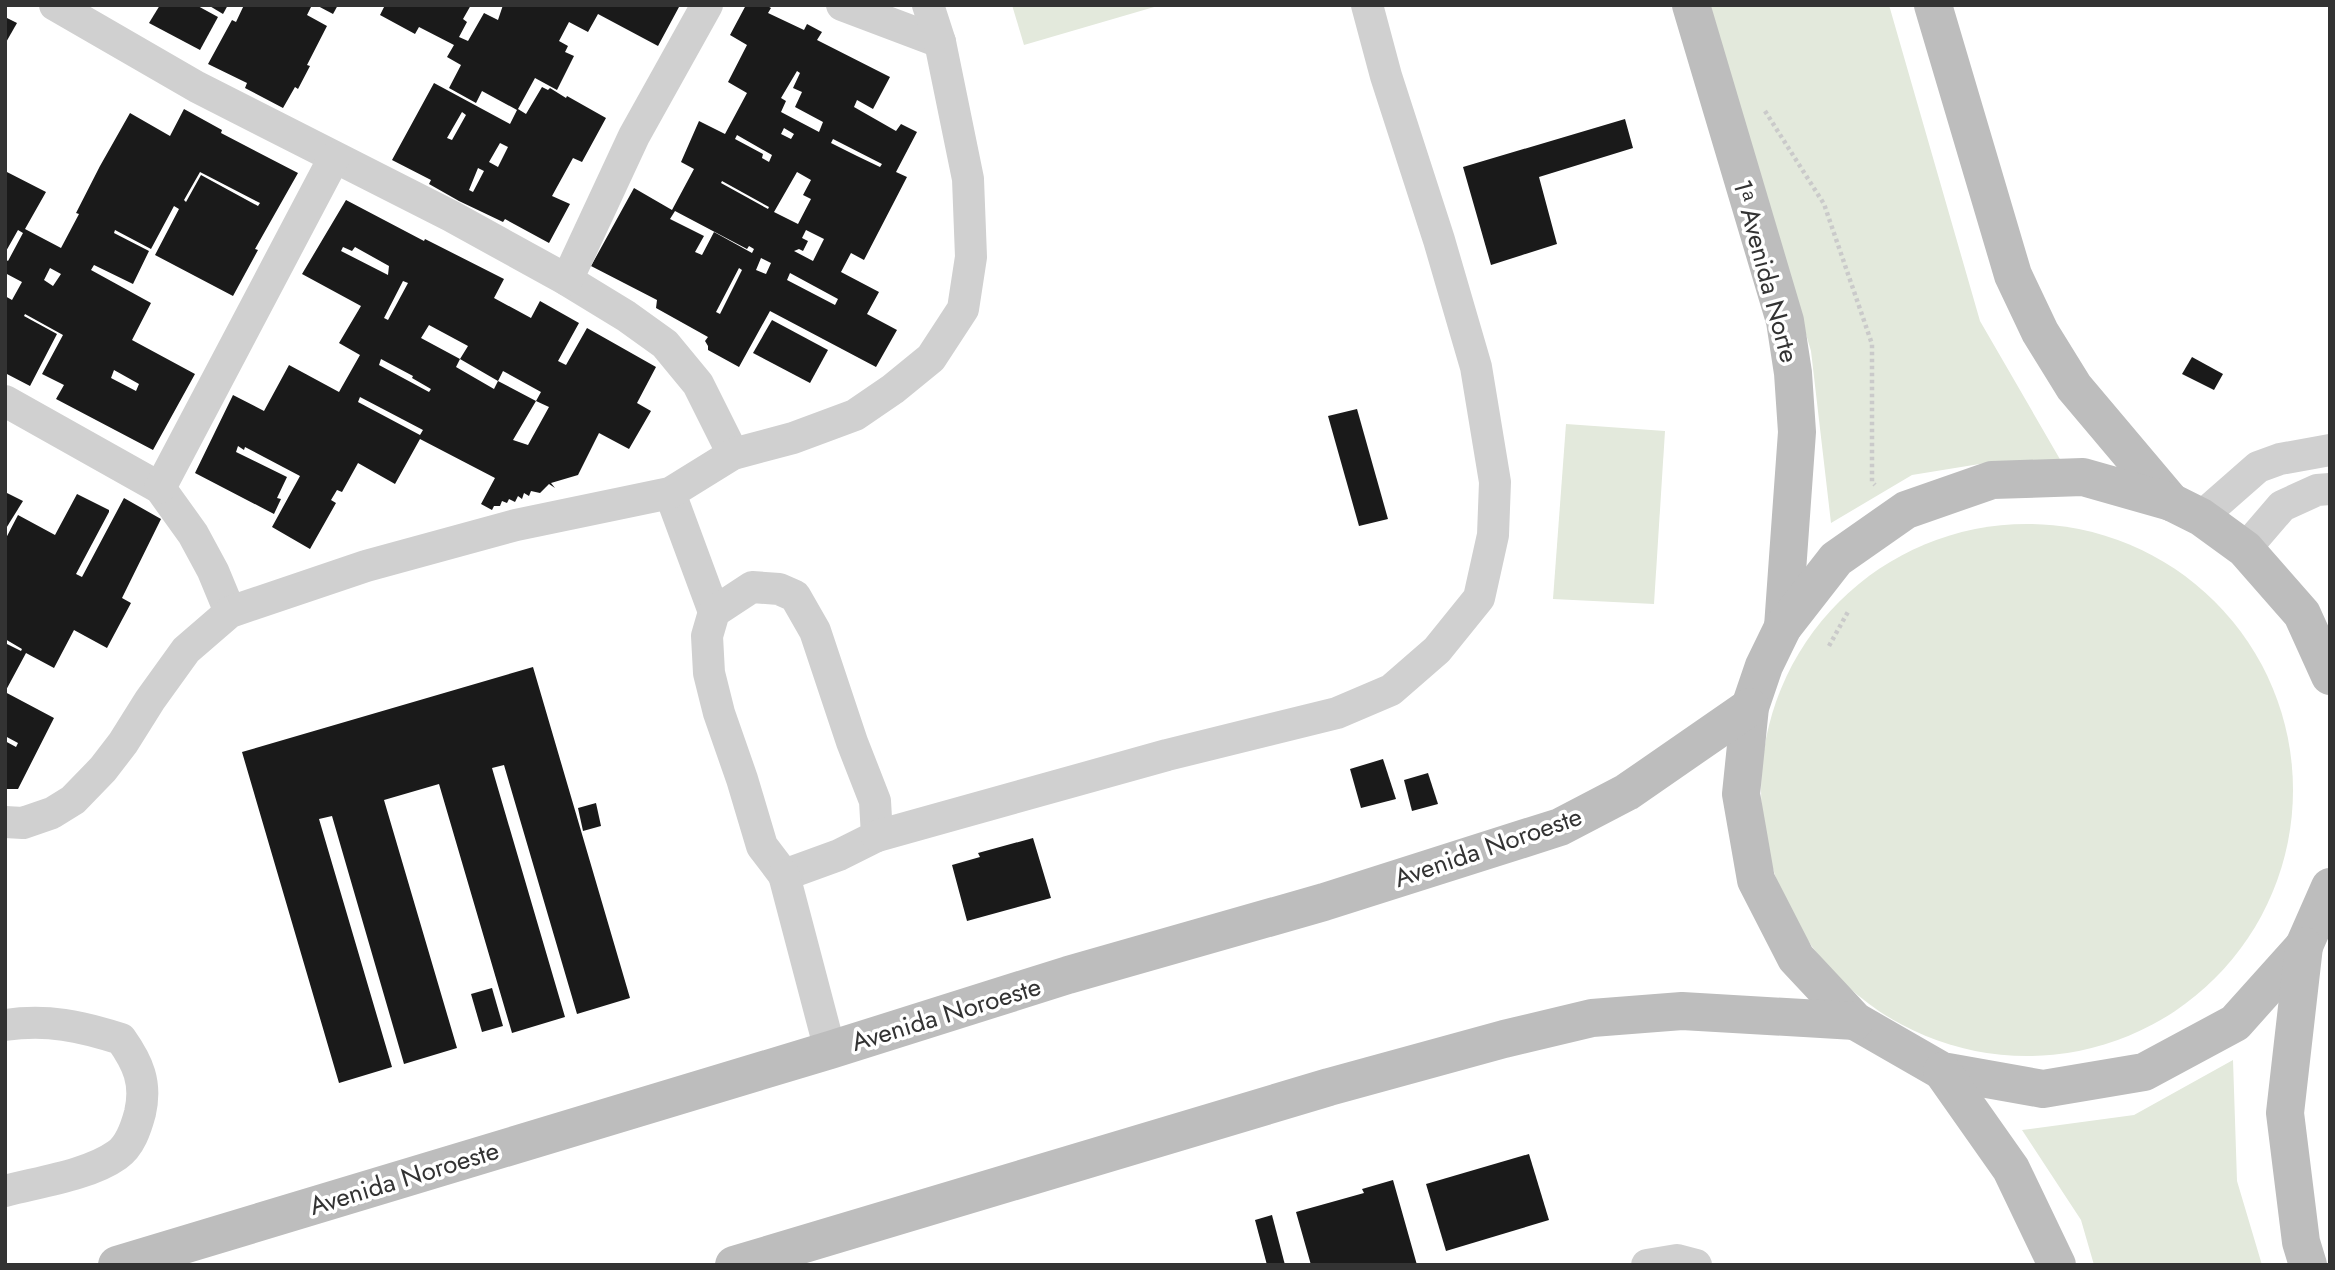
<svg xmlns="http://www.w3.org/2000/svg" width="2335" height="1270" viewBox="0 0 2335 1270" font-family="Jost,sans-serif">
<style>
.green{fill:#e3e9dc}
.building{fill:#1a1a1a;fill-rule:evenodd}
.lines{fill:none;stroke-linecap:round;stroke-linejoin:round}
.path{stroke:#cacaca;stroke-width:4.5;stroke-dasharray:3.5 3.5;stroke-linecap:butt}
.street{stroke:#d0d0d0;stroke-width:32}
.secondary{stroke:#bdbdbd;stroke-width:38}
.labels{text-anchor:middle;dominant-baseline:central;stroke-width:7;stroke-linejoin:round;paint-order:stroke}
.street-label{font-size:26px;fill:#333;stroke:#fff}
</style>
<rect width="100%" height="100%" fill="#fff"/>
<g class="green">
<polygon points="1012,5 1161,5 1024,45"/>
<polygon points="1708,5 1889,5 1980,321 2061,461 1998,461 1912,475 1831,523 1811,351"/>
<polygon points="1566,424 1665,431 1654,604 1553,599"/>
<circle cx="2027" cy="790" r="266"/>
<polygon points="2233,1060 2237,1181 2262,1265 2094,1265 2081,1220 2022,1130 2134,1115"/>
</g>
<g class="building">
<polygon points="160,5 196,5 218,17 200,50 149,23"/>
<polygon points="208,5 228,5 223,14"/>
<polygon points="244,5 312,5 307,15 327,26 307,65 310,66 298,89 295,87 283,108 245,88 247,83 208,64 232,20 236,22"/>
<polygon points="316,5 338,5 333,14"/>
<path d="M385,5H471L463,19L467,22L459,37L468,41L484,13L498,20L503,5H676L679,7L658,46L598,14L588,32L569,22L559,41L568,46L565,52L574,56L557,90L535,78L518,109L526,114L542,87L548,90L550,88L566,98L567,96L606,118L582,162L573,158L552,196L570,204L549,243L505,219L503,222L459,201L429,184L431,180L392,160L434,83L510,124L517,110L482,91L476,103L449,88L461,65L447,57L454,45L419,27L415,34L380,15ZM462,112L466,115L452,140L447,138ZM500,143L508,147L498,167L489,162ZM478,168L484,171L473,192L469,190Z"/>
<path d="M746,5H766L771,8L768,13L804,30L807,24L822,32L817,40L890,77L873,109L857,100L854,107L896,131L901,124L917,132L896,172L907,177L864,260L851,253L841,272L879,292L867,314L897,330L876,367L770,311L739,367L708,350V346L705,341L708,337L656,308L657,300L591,266L634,188L672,210L694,169L681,162L699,121L725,134L747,93L728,82L747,45L730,35ZM797,71L800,73L793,88L802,92L795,107L823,122L819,132L781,112L786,101L781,98ZM784,128L794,134L791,139L781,134ZM737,135L772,155L769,162L762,158L763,154L735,139ZM833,139L835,140L882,164L880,167L857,156L831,143ZM797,172L811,180L803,195L811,199L798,224L774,212ZM722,181L769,207L768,209L721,183ZM675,211L747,249L749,246L754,249L752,253L714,232L702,255L695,252L704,236L670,219ZM806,230L824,239L813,261L794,251L799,249L803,251L808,241L802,238ZM761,258L771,263L766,274L756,270ZM739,268L742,270L720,314L716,312ZM790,273L838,299L835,305L787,280Z"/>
<polygon points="5,17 17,23 5,44"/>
<path d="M184,109L222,130L221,133L298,173L255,249L258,250L233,296L155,255L179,209L174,206L151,249L115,230L114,233L149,251L133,284L94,265L91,270L151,303L132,340L195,374L153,450L56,399L64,385L42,374L63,335L25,314L24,316L57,334L30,386L5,373V296L12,300L22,282L5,273V259L8,261L23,233L18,230L5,253V171L46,192L25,229L61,248L79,214L76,213L100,166L130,113L170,136ZM200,172L260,203L258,206L201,175L186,202L184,200ZM50,268L61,274L53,286L44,280ZM114,370L139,384L136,391L111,378Z"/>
<polygon points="1625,119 1633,148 1539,177 1557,244 1491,265 1463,167"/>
<path d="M346,200L424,241L425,239L504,279L494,298L531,318L540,301L579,323L558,361L566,365L587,328L656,367L637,403L651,411L629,449L599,433L578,475L551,483L555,488L549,484L540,493L531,491L529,496L524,493L522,499L518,496L515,502L509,499L507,503L502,501L500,506H494L492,510L481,504L495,478L420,439L395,484L358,463L342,492L337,490L331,500L336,503L310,549L272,527L300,476L245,447L244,450L238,446L236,452L287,477L277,498L281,499L274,514L195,473L233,395L264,411L289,365L339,392L360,355L339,343L361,306L302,274ZM343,247L352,251L355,247L389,266L388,275L341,251ZM403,281L408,283L388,320L384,318ZM429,325L468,346L460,359L498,381L503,371L541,392L536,401L498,381L494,389L456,367L460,359L421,338ZM381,359L413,376L412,378L431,389L429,392L379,365ZM360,397L423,430L420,435L358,402ZM536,401L549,407L528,445L513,440Z"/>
<polygon points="772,320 828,350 810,383 753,353"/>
<polygon points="2192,357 2223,374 2214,390 2182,374"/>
<polygon points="1357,409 1388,519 1359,526 1328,416"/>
<polygon points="5,492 23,501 5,530"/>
<polygon points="77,494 109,510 109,512 76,574 82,577 124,498 161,519 122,598 131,603 107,648 74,630 54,668 26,653 5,692 54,718 18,789 5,789 5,741 16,747 18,743 5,736 5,643 21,651 22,649 5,639 5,540 18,515 55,535"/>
<polygon points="533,667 630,998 577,1014 504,765 492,768 565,1017 512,1033 439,784 384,800 457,1048 404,1064 332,816 319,819 392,1067 339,1083 242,752"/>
<polygon points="1383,759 1396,799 1361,808 1350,769"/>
<polygon points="1428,773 1438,804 1412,811 1404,780"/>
<polygon points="596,803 601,826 583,831 578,808"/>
<polygon points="1033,838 1051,898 967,921 952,865 980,857 978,853"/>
<polygon points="492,988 503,1026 482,1032 471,994"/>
<polygon points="1529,1154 1549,1220 1446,1251 1426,1184"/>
<polygon points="1393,1180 1417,1265 1311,1265 1296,1212 1364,1193 1362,1189"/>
<polygon points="1272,1215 1285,1265 1267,1265 1255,1220"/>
</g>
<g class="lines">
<g class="path">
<polyline points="1765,111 1824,204 1872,344 1872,482 1875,485"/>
<polyline points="1829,646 1849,610"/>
</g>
<g class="street">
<polyline points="55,5 197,87 451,216 567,280 626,316 665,344 698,384 733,454"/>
<polyline points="842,5 940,42"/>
<polyline points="567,280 634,136 707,5"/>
<polyline points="5,401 160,488 193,534 213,571 230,612"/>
<polyline points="160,488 334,158"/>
<polyline points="670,493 714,612"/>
<polyline points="2201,517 2258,467 2280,459 2330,450"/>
<polyline points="2245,549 2282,506 2317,490 2330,489"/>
<polygon points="752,587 779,589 795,596 815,631 852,742 875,801 877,836 839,855 784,875 762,846 742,779 719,713 709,673 707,636 714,612"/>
<polyline points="5,822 23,823 52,813 73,800 103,769 123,743 150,700 186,650 230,612 366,566 516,525 670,493 733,454 793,438 855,415 893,389 931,358 963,309 971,257 968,179 940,42 928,5"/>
<polyline points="877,836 1167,755 1337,713 1391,690 1437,650 1479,598 1493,535 1495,482 1476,367 1439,240 1386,76 1367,5"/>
<polyline points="784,875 830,1050"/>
<path d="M5,1025C48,1019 80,1026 121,1039C138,1063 147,1083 140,1113C136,1128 130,1146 117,1155C89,1175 39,1182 5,1191"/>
<polyline points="1647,1265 1677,1260 1696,1265"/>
</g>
<g class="secondary">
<polyline points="1691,5 1785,321 1793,373 1797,432 1783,627"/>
<polyline points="1933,5 2013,275 2040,332 2074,387 2171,502"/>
<polyline points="2330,676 2302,614 2245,549 2201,517 2171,502 2083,477 1992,480 1906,510 1836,559 1783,627 1764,666 1750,707 1741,794 1756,880 1796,958 1855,1021 1942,1071 2043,1089 2144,1072 2235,1023 2304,946 2330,887"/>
<polyline points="2304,946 2285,1113 2301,1242 2308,1265"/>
<polyline points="1942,1071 2011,1169 2057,1265"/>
<polyline points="117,1265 830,1050 1068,975 1324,902 1560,827 1627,792 1750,707"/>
<polyline points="734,1265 1329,1087 1504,1039 1592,1018 1682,1011 1855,1021"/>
</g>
</g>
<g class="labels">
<g class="street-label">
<text transform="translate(1766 271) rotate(75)">1ᵃ Avenida Norte</text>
<text transform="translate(1488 847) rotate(-19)">Avenida Noroeste</text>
<text transform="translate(946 1014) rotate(-17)">Avenida Noroeste</text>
<text transform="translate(404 1178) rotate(-17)">Avenida Noroeste</text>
</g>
</g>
<rect width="2335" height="1270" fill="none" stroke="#333333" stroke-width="14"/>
</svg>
